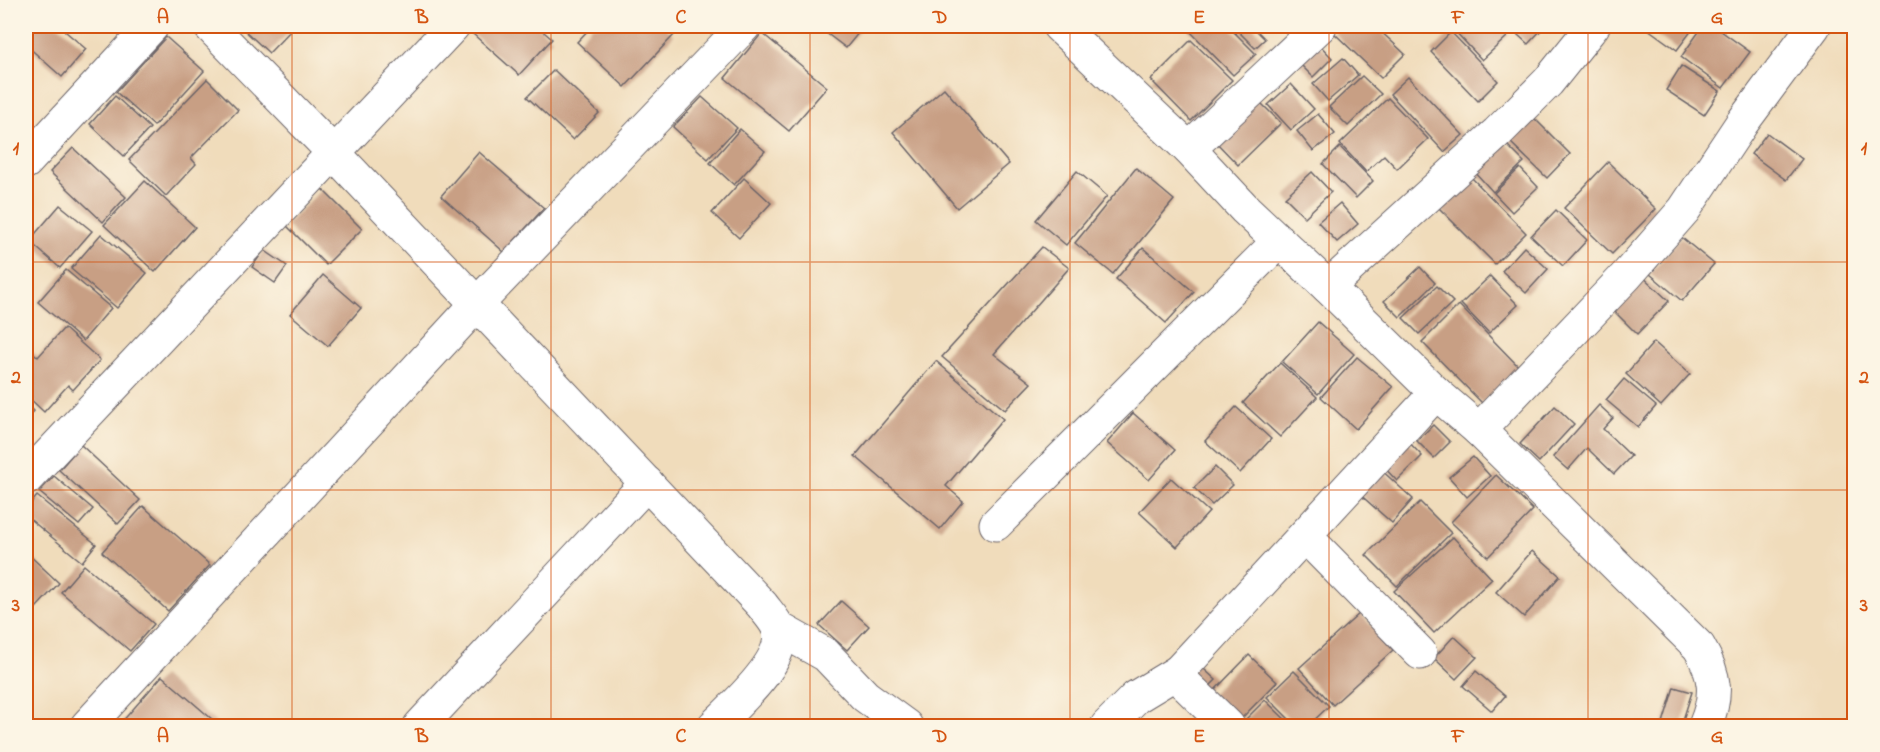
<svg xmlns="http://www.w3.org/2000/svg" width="1880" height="752" viewBox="0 0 1880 752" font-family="'Indie Flower',sans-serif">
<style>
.building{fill:#c89f84}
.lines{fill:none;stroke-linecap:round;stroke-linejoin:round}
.minor-casing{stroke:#6a6368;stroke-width:35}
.minor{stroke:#fff;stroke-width:33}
.grid{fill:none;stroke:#d45411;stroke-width:1.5;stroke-opacity:0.55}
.neatline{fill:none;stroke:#d45411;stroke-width:2}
.grid-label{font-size:20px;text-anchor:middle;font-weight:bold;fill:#d45411}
</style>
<rect width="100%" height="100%" fill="#fcf5e5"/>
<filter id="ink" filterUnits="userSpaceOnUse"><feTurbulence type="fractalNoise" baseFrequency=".0167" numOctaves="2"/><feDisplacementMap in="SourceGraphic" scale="12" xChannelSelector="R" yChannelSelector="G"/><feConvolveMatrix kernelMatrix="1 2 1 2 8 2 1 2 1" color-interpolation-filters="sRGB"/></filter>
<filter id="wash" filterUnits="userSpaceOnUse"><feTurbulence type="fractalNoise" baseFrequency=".008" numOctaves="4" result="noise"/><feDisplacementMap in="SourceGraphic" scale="24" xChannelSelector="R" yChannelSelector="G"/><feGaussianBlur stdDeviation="1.35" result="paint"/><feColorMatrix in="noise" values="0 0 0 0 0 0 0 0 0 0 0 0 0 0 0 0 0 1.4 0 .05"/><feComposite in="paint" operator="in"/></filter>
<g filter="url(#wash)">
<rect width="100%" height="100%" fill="#f0dcbb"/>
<g id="blocks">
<g class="building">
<polygon points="26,26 59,26 86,49 62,77 26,45"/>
<polygon points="240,26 295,26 269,53"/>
<polygon points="481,26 537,26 552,39 519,75 473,34"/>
<polygon points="592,26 664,26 674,35 625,87 577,42"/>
<polygon points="817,26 864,26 846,48"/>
<polygon points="1185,26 1228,26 1256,54 1233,75"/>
<polygon points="1233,26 1252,26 1265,39 1255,48"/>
<polygon points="1340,26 1375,26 1405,54 1381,78 1333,32"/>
<polygon points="1456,26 1500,26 1509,35 1482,60 1453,29"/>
<polygon points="1508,26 1545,26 1528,44"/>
<polygon points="1651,26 1695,26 1677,50 1648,29"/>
<polygon points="1703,26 1714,26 1750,52 1723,88 1681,57"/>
<polygon points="1451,32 1498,81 1478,101 1431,52"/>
<polygon points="762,33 827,87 789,131 725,78"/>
<polygon points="166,37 204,71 154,126 116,92"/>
<polygon points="1191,40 1232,80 1191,121 1151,80"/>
<polygon points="1317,42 1332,58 1313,77 1297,61"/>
<polygon points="1343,58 1358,75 1328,101 1313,84"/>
<polygon points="1681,66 1720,91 1704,115 1666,90"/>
<polygon points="554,70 599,113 573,140 527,97"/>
<polygon points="1362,76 1381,94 1348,126 1329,107"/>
<polygon points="1408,77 1463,135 1444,152 1390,94"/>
<polygon points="207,79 238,110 191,158 196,164 166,196 129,160"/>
<polygon points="1291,84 1314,109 1291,130 1268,105"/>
<polygon points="944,88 1009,164 957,208 893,132"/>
<polygon points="115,96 150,128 124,156 90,124"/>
<polygon points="702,97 737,128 708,159 673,127"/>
<polygon points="1256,98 1281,123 1238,165 1214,140"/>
<polygon points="1388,98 1428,139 1397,169 1384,155 1366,172 1340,144"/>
<polygon points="1318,114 1335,134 1313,151 1297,131"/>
<polygon points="1531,115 1570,154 1547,178 1507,139"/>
<polygon points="740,129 765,151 734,185 710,163"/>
<polygon points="1767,133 1802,159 1786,180 1751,154"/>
<polygon points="1504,142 1524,162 1493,192 1474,171"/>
<polygon points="1340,147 1373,181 1356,198 1323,164"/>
<polygon points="73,148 126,197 103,222 50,172"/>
<polygon points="479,152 544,208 504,252 441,196"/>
<polygon points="1608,162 1656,209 1612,254 1564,208"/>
<polygon points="1136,168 1174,200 1113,274 1075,243"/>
<polygon points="1520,168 1538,187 1512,212 1494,193"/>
<polygon points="1077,171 1107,196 1066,245 1036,220"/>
<polygon points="1312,172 1331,192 1305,217 1285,197"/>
<polygon points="1468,174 1526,233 1495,264 1436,205"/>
<polygon points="744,178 771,203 739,238 712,213"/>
<polygon points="145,181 195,227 155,272 104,225"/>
<polygon points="322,189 362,229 326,265 286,225"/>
<polygon points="1340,203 1358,224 1337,242 1318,222"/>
<polygon points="60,205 92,231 60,268 29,241"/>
<polygon points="1556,210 1587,240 1563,266 1531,236"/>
<polygon points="101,234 147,273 117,308 71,269"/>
<polygon points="1681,237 1714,264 1682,301 1650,274"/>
<polygon points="1042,247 1069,268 994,354 1031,383 1005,410 942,357"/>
<polygon points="1524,247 1548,269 1526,293 1502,271"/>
<polygon points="1143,248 1194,292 1166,323 1116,279"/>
<polygon points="264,250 287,266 275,283 252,267"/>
<polygon points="1420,267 1435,283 1400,317 1384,301"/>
<polygon points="66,270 111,308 83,341 38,302"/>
<polygon points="1640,274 1669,301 1637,334 1609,306"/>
<polygon points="323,275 361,308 328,346 290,314"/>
<polygon points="1490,276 1518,305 1489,333 1461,304"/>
<polygon points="1437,286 1453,302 1419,334 1403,318"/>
<polygon points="1459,305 1519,367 1482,403 1422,342"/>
<polygon points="1318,322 1354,354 1318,394 1282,362"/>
<polygon points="64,328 100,360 73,390 68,385 44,412 26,395 26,346 38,357"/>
<polygon points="1654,342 1690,374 1661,406 1626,374"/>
<polygon points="1357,357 1393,387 1356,429 1321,397"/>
<polygon points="936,361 1003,419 946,486 963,501 940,529 855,456"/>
<polygon points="1280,363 1317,397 1280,437 1243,403"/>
<polygon points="1624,379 1656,406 1638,427 1606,400"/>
<polygon points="26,403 34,411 26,421"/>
<polygon points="1599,405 1613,418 1603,429 1631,456 1614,474 1587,448 1568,470 1553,457"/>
<polygon points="1555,406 1574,424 1539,462 1520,444"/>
<polygon points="1236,407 1271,439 1240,473 1205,441"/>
<polygon points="1133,413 1175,450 1149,480 1107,443"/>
<polygon points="1433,425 1450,442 1434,458 1417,441"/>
<polygon points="1405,438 1422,456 1397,481 1380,463"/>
<polygon points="81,445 140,500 118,524 59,470"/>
<polygon points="1473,457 1490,476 1467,497 1449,477"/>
<polygon points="1215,467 1233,485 1212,505 1194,488"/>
<polygon points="1378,467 1413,499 1392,523 1356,491"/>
<polygon points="1496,475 1533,510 1488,557 1451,522"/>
<polygon points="54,476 93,509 79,525 39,492"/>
<polygon points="1171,478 1209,512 1177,547 1139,512"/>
<polygon points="37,496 96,544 82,562 26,516 26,509"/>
<polygon points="1420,502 1451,533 1397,586 1366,555"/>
<polygon points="143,506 210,565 168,611 102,552"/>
<polygon points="1453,537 1492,579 1434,633 1394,591"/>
<polygon points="1532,551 1560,576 1524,617 1496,592"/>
<polygon points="26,552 59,583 36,608 26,598"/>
<polygon points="84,565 154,624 130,651 61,592"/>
<polygon points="841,601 869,626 847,650 819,625"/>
<polygon points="1360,613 1393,650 1333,705 1299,668"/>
<polygon points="1454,636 1477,657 1456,679 1434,658"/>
<polygon points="1249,655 1277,682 1239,721 1211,694"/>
<polygon points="1194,660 1216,680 1206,690 1184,671"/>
<polygon points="1294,671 1329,706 1308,726 1296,726 1267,697"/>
<polygon points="1476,671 1505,696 1492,711 1463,686"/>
<polygon points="162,676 220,726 123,726 120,724"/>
<polygon points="1674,687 1692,692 1681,726 1662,726"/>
<polygon points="1265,700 1292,726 1239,726"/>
</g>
</g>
</g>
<g filter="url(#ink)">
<use href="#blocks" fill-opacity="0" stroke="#6a6368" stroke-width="1.5"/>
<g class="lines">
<g class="minor-casing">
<g id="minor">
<path d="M210,26L333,152L762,605C767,612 775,620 778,628C789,659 734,706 714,726"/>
<path d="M1059,26L1189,149L1245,209L1328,287L1436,393L1479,430L1699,647C1716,676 1718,695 1705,726"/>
<polyline points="1189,149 1320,26"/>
<polyline points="26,162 152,26"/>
<polyline points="1328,287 1497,133 1548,82 1593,26"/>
<polyline points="1479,430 1626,276 1684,210 1742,123 1814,26"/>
<polyline points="26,479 453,26"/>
<polyline points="996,524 1279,241"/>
<polyline points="1305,536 1420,653"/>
<polyline points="778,628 826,655 865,696 906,726"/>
<polyline points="87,726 477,304 744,26"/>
<polyline points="420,726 647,483"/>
<polyline points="1107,726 1136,697 1179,671"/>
<polyline points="1228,726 1181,680 1179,671 1436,393"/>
</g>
</g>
<use href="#minor" class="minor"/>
</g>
</g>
<path class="grid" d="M292,26V726M551,26V726M810,26V726M1070,26V726M1329,26V726M1588,26V726M26,262H1854M26,490H1854"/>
<rect width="1880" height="752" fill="none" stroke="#fcf5e5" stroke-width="66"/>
<rect x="33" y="33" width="1814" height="686" class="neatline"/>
<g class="grid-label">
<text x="163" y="23">A</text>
<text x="422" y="23">B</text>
<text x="681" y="23">C</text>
<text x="940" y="23">D</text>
<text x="1199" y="23">E</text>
<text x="1458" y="23">F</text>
<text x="1717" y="23">G</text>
<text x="16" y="154">1</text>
<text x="1864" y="154">1</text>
<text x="16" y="383">2</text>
<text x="1864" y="383">2</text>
<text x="16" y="611">3</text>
<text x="1864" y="611">3</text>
<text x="163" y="742">A</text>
<text x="422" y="742">B</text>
<text x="681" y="742">C</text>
<text x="940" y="742">D</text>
<text x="1199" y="742">E</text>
<text x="1458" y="742">F</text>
<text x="1717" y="742">G</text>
</g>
</svg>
